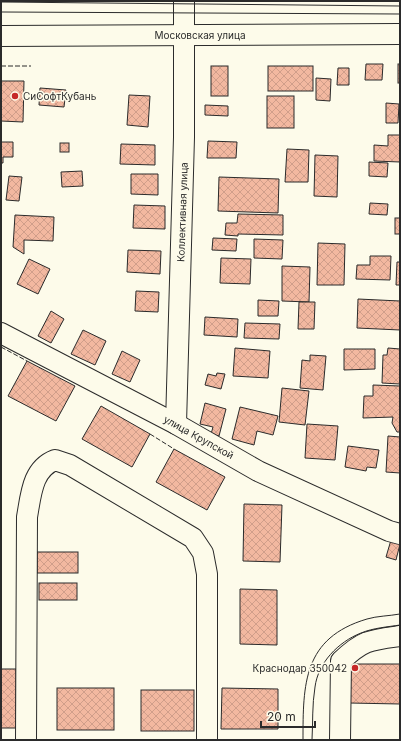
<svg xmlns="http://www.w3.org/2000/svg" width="401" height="741" viewBox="0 0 401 741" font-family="Inter,sans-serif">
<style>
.building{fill:url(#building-cross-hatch);stroke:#2b2b2b}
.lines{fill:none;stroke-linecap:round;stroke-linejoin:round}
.minor-casing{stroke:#2b2b2b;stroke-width:22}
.minor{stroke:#fdfbea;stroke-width:20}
.tram{stroke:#2b2b2b;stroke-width:1}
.fence{stroke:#2b2b2b;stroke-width:1;stroke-dasharray:5 2;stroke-linecap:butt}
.poi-dot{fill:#c62828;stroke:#fdfbea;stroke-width:1.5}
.labels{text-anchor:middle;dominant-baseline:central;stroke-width:3;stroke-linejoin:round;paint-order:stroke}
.street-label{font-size:10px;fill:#2b2b2b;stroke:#fdfbea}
.poi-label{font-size:10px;fill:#2b2b2b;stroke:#fdfbea;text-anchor:start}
</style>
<defs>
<pattern id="building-cross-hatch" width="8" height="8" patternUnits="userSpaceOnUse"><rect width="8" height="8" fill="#f2b8a0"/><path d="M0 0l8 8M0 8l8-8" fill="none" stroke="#d09e8a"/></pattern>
</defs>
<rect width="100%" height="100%" fill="#fdfbea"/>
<g class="building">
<polygon points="366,64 383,64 382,80 365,80"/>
<rect x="398" y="64" width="2" height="19"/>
<rect x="211" y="66" width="17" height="30"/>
<rect x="268" y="66" width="45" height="25"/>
<polygon points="338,68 349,68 349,85 337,85"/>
<polygon points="316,78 331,79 330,101 316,100"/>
<polygon points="1,81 24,81 23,122 1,121"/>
<polygon points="40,88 66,90 64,107 39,105"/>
<polygon points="129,95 150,96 148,127 127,125"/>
<rect x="267" y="96" width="27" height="32"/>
<polygon points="386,103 399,104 398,123 386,123"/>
<polygon points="205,105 228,106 228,116 205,115"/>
<polygon points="388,135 400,135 400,162 374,161 374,145 388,146"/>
<polygon points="208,141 237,142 236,158 207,158"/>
<polygon points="1,142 13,142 13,157 3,157 3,163 1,163"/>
<rect x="60" y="143" width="9" height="9"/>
<polygon points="121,144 155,145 155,165 120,164"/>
<polygon points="287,149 309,150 308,182 285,182"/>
<polygon points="315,155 338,156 337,197 314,196"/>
<polygon points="369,162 388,163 387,177 369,176"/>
<polygon points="82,171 83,186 62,187 61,172"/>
<polygon points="131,174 158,174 158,195 131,194"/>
<polygon points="9,176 22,177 19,201 6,200"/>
<polygon points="219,177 279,179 278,213 218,211"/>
<polygon points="370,203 388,204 387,215 369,214"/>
<polygon points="134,205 165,206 165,229 133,228"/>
<polygon points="238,214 283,215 283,235 238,234 238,236 225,235 226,223 237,223"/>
<polygon points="15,215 54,217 53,241 24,240 24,254 13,247"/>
<rect x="395" y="218" width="5" height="16"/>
<polygon points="213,238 237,239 236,251 212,250"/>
<polygon points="254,239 283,240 282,259 254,258"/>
<polygon points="318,243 345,244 344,285 317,285"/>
<polygon points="128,250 161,251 160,274 127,272"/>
<polygon points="370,256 391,256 390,280 356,279 357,265 370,265"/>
<polygon points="221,258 251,259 250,284 220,283"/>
<polygon points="29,259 50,269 38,294 17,284"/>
<polygon points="397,262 400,262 400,285 396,285"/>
<polygon points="282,266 310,267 309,302 282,301"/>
<polygon points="136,291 159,292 158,312 135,311"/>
<polygon points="358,299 400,301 400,330 357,328"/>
<polygon points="258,300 279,301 278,316 258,316"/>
<polygon points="299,302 315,302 314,329 298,329"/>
<polygon points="51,311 64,319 51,343 38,336"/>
<polygon points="205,317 238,319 237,337 204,335"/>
<polygon points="245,323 280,324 279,339 244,338"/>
<polygon points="83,330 106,341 95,365 71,354"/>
<polygon points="235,348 270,351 268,378 233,376"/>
<polygon points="388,348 400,349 400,384 382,383 383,355 387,355"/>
<polygon points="344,349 375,349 375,369 344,370"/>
<polygon points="122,351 140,360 130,382 112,374"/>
<polygon points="310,355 326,356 323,390 300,388 302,360 310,361"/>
<polygon points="27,361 75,386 56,421 8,396"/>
<polygon points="217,373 225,374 221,389 205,385 208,374 216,376"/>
<polygon points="373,385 400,386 400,432 397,432 392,423 393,417 363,418 364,396 373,396"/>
<polygon points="282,388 309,391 305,425 279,422"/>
<polygon points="205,403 226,409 219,436 211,434 213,427 200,424"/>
<polygon points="101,406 150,434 132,467 82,439"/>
<polygon points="240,407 278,416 273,435 257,431 254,445 232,439"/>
<polygon points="307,424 338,426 335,460 305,458"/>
<polygon points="388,436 400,437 400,473 386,472"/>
<polygon points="348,446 379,450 376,468 367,467 366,471 345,467"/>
<polygon points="174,449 225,477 207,510 156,482"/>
<polygon points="244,504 282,505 280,562 243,561"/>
<polygon points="391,540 400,544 396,560 386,557"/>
<rect x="37" y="552" width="41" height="21"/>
<rect x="39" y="583" width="38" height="17"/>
<polygon points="240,589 277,590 277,645 240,644"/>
<polygon points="349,664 400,664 400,704 349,703"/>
<rect x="1" y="669" width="15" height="59"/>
<rect x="57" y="688" width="57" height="42"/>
<polygon points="222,688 278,689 278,729 221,729"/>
<rect x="141" y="690" width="53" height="41"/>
</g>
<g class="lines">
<g class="minor-casing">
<g id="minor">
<polyline points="1,36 400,34"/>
<polyline points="1,333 176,424 258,471 389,531 400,534"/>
<polyline points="176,424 184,137 184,1"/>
<path d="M26,740L27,517C31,495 32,469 55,460L70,465L193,538L203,553L207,574V740"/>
<path d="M340,740L341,661C363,640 370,640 400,636"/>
</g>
</g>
<use href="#minor" class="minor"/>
<g class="tram">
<polyline points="1,2 400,6"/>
<polyline points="1,12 400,14"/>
<path d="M303,740C303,684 303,638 367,619C377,616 389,616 400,614"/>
<path d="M312,740C313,723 312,705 315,687C318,663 338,642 361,633C373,628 387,627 400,625"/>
</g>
<g class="fence">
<polyline points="1,66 31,66"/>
<polyline points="1,347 27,361"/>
<polyline points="150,434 174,449"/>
<polyline points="1,491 1,496"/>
</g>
</g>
<g class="poi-dot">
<circle cx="15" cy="96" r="4"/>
<circle cx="355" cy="668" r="4"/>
</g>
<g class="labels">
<g class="street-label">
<text x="200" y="35">Московская улица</text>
<text transform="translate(182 212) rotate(-88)">Коллективная улица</text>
<text transform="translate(199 437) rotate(29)">улица Крупской</text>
</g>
<g class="poi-label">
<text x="23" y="96">СиСофтКубань</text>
<text x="347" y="668" text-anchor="end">Краснодар 350042</text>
</g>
</g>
<rect width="401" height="741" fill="none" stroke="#2b2b2b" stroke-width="4"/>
<path d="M261 721v6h54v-6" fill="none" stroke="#2b2b2b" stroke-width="2"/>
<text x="267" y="721" font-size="12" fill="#2b2b2b" stroke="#fdfbea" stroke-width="3" paint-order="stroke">20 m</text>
</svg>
